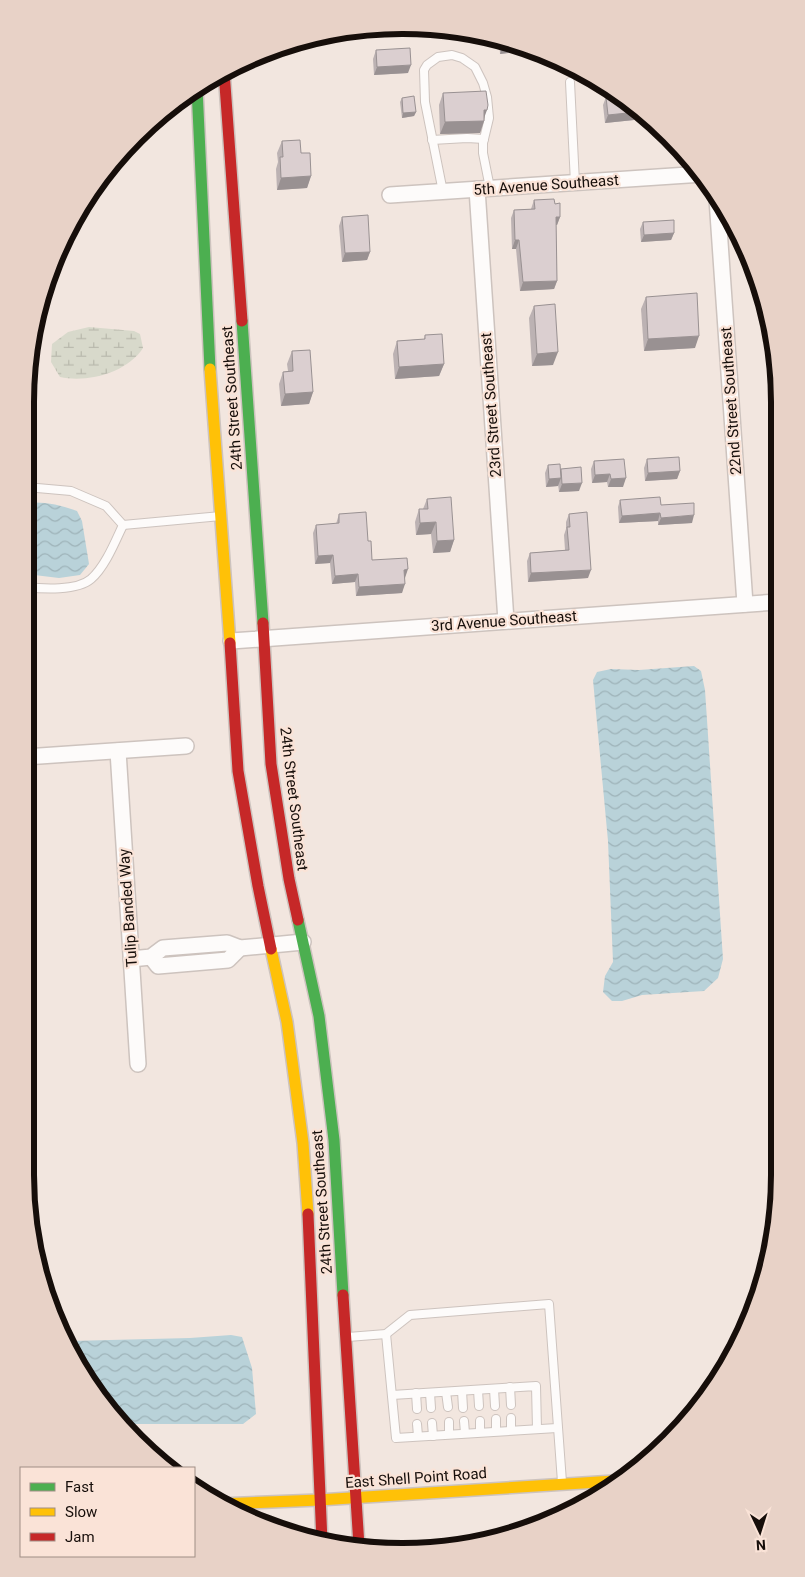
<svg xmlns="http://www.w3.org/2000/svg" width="805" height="1577" viewBox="0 0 805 1577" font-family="Roboto,sans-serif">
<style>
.wetland{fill:url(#wetland-marsh)}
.water{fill:url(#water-waves)}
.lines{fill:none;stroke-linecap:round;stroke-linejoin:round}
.lane-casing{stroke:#cdc3be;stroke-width:10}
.street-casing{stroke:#cdc3be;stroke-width:18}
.fast-casing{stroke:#cdc3be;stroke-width:14}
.slow-casing{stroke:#cdc3be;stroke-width:14}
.jam-casing{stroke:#cdc3be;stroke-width:14}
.lane{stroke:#fdfbfa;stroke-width:8}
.street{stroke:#fdfbfa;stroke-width:15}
.fast{stroke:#4caf50;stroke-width:11}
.slow{stroke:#ffc107;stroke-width:11}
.jam{stroke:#c62828;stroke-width:11}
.wall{fill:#bcb2b3}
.shaded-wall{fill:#999192}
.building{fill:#dbcfd0;stroke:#999192}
.labels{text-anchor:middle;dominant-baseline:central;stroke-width:4.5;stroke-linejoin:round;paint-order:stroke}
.street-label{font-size:15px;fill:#160e0a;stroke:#fae3d7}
.rim{fill:none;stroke:#160e0a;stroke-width:6}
</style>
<defs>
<pattern id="wetland-marsh" width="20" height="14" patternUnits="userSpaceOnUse" patternTransform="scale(1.25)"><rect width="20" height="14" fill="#d8d9cb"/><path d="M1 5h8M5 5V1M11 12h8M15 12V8" fill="none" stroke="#b9b9ad"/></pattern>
<pattern id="water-waves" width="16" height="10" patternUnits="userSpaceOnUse" patternTransform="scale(1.25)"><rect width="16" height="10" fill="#b9d2d9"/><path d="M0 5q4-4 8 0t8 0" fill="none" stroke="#9eb3b9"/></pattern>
</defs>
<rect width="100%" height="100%" fill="#f2e6df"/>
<path class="wetland" d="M89,327L134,331L140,334L143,348C127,373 87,383 60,377L51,362L52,344L68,332Z"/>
<g class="water">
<path d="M26,503C43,501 61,505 77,511L82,521L89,564L80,575L59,578L26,574Z"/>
<polygon points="694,666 701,671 705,690 723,959 718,978 704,991 642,995 622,1001 612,1001 603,992 605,976 613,962 608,841 593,680 597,672 611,669 639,670"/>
<polygon points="231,1335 242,1337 252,1368 256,1414 243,1424 121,1424 103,1405 69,1341 190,1338"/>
</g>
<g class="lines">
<g class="lane-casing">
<g id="lane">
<polyline points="570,82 575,183"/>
<polyline points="432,140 467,138 484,139"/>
<polyline points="443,192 425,102 424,70 427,65 438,57 452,55 462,58 475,67 483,83 487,97 489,118 483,143 483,153 490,188"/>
<polyline points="123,525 221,516"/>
<path d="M26,587C43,589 77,591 91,579C105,567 115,542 123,525L106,506L71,491L26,487"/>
<polyline points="386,1334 396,1438 557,1428"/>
<polyline points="348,1337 386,1334 410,1315 549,1304 562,1482"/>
<polyline points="510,1387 511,1405"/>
<polyline points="494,1389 495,1406"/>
<polyline points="478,1390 479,1406"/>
<polyline points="462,1391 463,1408"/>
<polyline points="446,1392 448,1407"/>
<polyline points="416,1393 417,1409"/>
<polyline points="430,1393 431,1408"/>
<polyline points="392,1395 536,1386 537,1429"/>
<polyline points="511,1418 511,1430"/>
<polyline points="496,1419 496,1431"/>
<polyline points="464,1421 465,1433"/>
<polyline points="480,1421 480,1432"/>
<polyline points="449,1422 449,1434"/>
<polyline points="432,1423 433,1436"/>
<polyline points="417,1424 418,1436"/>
<polyline points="457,1547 466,1541 497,1535"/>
</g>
</g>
<g class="street-casing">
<g id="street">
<polyline points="477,189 506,621"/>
<polyline points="390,195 703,174"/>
<polyline points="717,199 745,604"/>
<polyline points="231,641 777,602"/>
<polyline points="118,751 138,1064"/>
<polyline points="25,757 186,746"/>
<polyline points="151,957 158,966 228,960 240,948"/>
<polyline points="131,959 151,957 163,948 227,943 240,948 303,942"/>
</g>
</g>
<g class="fast-casing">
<g id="fast">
<polyline points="197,88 210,369"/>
<polyline points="242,321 263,623"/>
<polyline points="298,920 319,1016 334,1140 343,1295"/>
</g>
</g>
<g class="slow-casing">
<g id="slow">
<polyline points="210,369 230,643"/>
<polyline points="271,949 287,1022 303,1143 308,1214"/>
<polyline points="220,1504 319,1500 614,1481"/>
</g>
</g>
<g class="jam-casing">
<g id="jam">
<polyline points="224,71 242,321"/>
<polyline points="263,623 271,764 289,879 298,920"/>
<polyline points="230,643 238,771 258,886 271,949"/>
<polyline points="308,1214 322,1542"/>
<polyline points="343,1295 359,1546"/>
</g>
</g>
<use href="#lane" class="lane"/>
<use href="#street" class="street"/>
<use href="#fast" class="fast"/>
<use href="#slow" class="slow"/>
<use href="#jam" class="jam"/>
</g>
<g class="wall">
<polygon points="499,38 526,48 525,51 500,54"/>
<polygon points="376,50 408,73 374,75 373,59"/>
<polygon points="443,93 484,117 484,121 480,133 440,134 439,105"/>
<polygon points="606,97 634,120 605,123 603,105"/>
<polygon points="402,98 416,112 414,116 402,118 400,102"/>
<polygon points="282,141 301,153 311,176 307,188 277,190 276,169 278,162 277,153"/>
<polygon points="534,200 555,204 560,217 557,225 556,225 557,281 554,289 520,291 516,249 512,249 511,218 514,210 531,209"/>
<polygon points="342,217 370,252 367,260 342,262 339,226"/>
<polygon points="643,222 674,233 671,240 641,242 640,229"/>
<polygon points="646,297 695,348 644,351 641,309"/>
<polygon points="534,306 553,365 532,366 529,318"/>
<polygon points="425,335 444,364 439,376 395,379 393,354 397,341 424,339"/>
<polygon points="292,351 313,392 309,404 281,406 279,384 283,372 288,371 287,364"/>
<polygon points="624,459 623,487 608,487 607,482 592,483 591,469 594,461"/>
<polygon points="647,459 680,471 677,479 645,481 644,468"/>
<polygon points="548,465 560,470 579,491 559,492 558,484 558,486 546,487 545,473"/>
<polygon points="427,499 454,540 450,552 433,553 431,534 416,535 415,522 419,509 423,509"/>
<polygon points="620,500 692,523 658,525 658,521 619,523 618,507"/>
<polygon points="339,514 368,541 372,560 405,578 404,578 402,593 356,596 355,582 332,584 330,563 315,564 313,533 316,525 336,524"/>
<polygon points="569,514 588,578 528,582 527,561 530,553 565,550 564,535 566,529 566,522"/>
</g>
<g class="shaded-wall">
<polygon points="517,44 526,48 525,51 500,54 503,45"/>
<polygon points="411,65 408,73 374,75 377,67"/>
<polygon points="484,110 487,110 483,121 484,121 480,133 440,134 445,122"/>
<polygon points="416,112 414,116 402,118 403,113"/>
<polygon points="637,112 634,120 605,123 608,115"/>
<polygon points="311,176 307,188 277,190 281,178"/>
<polygon points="556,217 560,217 557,225 553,225"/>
<polygon points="674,233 671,240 641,242 644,235"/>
<polygon points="515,240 519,240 516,249 512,249"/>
<polygon points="370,252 367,260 342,262 345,253"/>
<polygon points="557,281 554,289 520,291 523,282"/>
<polygon points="699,336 695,348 644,351 648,339"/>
<polygon points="558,352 553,365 532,366 537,354"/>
<polygon points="444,364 439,376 395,379 399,367"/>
<polygon points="313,392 309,404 281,406 285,394"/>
<polygon points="680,471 677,479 645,481 648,473"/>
<polygon points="610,474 607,482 592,483 595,475"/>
<polygon points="561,478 558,486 546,487 549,479"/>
<polygon points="626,478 623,487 608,487 611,479"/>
<polygon points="582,483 579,491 559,492 562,484"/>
<polygon points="660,513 658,521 619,523 622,516"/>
<polygon points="694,515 692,523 658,525 661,518"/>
<polygon points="436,522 431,534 416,535 420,523"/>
<polygon points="454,540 450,552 433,553 437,541"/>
<polygon points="333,555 330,563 315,564 318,556"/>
<polygon points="408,569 405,578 401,578 404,570"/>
<polygon points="591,570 588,578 528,582 531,573"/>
<polygon points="358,574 355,582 332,584 335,576"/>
<polygon points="405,584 402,593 356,596 359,587"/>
</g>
<g class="building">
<polygon points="503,39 517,44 503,45"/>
<polygon points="410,48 411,65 377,67 376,50"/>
<polygon points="486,91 488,105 487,110 484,110 484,121 445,122 443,93"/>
<polygon points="620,95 633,103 636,107 637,112 608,115 606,97"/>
<polygon points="414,96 416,112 403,113 402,98"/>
<polygon points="300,140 301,153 310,153 311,176 281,178 280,157 283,157 282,141"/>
<polygon points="554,199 555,204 560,203 560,217 556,217 557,281 523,282 519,240 515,240 514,210 535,209 534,200"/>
<polygon points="368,215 370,252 345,253 342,217"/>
<polygon points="674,220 674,233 644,235 643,222"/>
<polygon points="697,293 699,336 648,339 646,297"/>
<polygon points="555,304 558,352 537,354 534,306"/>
<polygon points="442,334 444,364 399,367 397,341 425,339 425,335"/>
<polygon points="310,350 313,392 285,394 283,372 293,371 292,351"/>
<polygon points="679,457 680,471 648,473 647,459"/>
<polygon points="624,459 626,478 611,479 610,474 595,475 594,461"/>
<polygon points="560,464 561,478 549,479 548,465"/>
<polygon points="581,467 582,483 562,484 561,469"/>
<polygon points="451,497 454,540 437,541 436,522 420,523 419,509 428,509 427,499"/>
<polygon points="660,497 661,505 694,503 694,515 661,518 660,513 622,516 620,500"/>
<polygon points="366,512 368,541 371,541 372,560 407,558 408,569 404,570 405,584 359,587 358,574 335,576 333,555 318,556 316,525 339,523 339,514"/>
<polygon points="587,512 591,570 531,573 530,553 569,550 567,527 570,527 569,514"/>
</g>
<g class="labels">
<g class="street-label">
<text transform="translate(546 185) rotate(-4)">5th Avenue Southeast</text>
<text transform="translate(232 398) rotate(-94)">24th Street Southeast</text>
<text transform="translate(731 401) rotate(-94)">22nd Street Southeast</text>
<text transform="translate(491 405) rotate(-94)">23rd Street Southeast</text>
<text transform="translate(504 621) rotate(-4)">3rd Avenue Southeast</text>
<text transform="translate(294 799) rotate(83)">24th Street Southeast</text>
<text transform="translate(128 908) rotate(-94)">Tulip Banded Way</text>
<text transform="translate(322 1202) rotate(-94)">24th Street Southeast</text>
<text transform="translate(416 1478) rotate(-4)">East Shell Point Road</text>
</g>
</g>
<path d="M0 0H805V1577H0ZM402 34H403A368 368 0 0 1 771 402V1175A368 368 0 0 1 403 1543H402A368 368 0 0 1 34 1175V402A368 368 0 0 1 402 34Z" fill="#e8d2c7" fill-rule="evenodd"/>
<path class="rim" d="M402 34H403A368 368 0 0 1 771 402V1175A368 368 0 0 1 403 1543H402A368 368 0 0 1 34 1175V402A368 368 0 0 1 402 34Z"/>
<rect x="20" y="1467" width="175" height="90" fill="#fae3d7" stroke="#9f8e85"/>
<rect x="30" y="1483" width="25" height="8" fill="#4caf50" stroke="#9f8e85"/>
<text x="65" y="1492" font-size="15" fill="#160e0a">Fast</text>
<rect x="30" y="1508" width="25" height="8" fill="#ffc107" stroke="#9f8e85"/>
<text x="65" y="1517" font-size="15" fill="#160e0a">Slow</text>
<rect x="30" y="1533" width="25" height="8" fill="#c62828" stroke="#9f8e85"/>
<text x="65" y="1542" font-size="15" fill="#160e0a">Jam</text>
<g transform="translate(760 1532) rotate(176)" stroke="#fae3d7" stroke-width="4" paint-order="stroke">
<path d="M0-4L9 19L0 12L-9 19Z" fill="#160e0a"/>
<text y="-8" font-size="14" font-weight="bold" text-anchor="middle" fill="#160e0a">N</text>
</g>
</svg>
